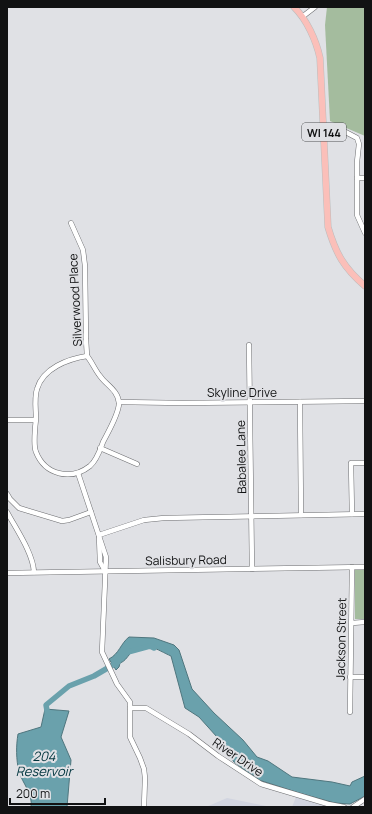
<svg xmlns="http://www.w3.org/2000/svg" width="372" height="814" viewBox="0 0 372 814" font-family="Manrope,sans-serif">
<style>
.built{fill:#d2d5e0}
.green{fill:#a4bc9e}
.water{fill:#6aa1ac;stroke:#4f767e}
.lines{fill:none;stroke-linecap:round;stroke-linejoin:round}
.river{stroke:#6aa1ac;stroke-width:5.5}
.minor-casing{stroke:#6c6d70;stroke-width:5.5}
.major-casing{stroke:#bcbdbd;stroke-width:7}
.minor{stroke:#fff;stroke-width:4.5}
.major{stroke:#fbbfb9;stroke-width:6}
.labels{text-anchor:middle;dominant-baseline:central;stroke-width:4;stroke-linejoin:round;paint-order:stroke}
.shield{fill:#e0e1e5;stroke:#4f5052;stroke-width:1}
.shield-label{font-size:11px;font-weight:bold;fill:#111213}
.street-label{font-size:12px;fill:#111213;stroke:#e0e1e5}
.water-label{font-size:13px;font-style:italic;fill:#00353e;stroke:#e0e1e5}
</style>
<rect width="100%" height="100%" fill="#e0e1e5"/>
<g class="built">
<polygon points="296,797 335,807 292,807"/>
<polygon points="227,798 232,799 271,807 206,807"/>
</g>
<g class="green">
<polygon points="327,7 365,7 365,136 330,121 325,25"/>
<rect x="355" y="570" width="10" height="49"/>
</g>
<g class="water">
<path d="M129,637L154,638L174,645L179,650L192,689L214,713L243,740L257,757L268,761L292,777L332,782L350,786L352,782L365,776V796L350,804L335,803L299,793L259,780L256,777L243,769L233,761L226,747L199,717L185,708L171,656C157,650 146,640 132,652C128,655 126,661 120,663L119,667L116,670L109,659C119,654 121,643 129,637Z"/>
<path d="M45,709L69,711L61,737L71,760L67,807H31C33,794 23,784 19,772C16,759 16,746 18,734L41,727Z"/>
</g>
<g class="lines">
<g class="river">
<polyline points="128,652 150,646 154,648"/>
<polyline points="48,716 46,705 69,686 94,676 118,662"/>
</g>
<g class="minor-casing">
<g id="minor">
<polyline points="302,17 315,7"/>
<polyline points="324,128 336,127 357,138 359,144 357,162 357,215 365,233"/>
<polyline points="357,178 365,178"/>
<polyline points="71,223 83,250 85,266 86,339 87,356"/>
<polyline points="249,345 252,569"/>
<path d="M87,356C92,362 95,370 100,376C106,385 118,390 119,403C119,414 108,432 103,442C100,450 97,460 90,466C71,481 45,475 36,452C33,445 35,428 36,419C36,410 34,398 37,389C43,368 68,359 87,356Z"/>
<polyline points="119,402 182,403 365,401"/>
<polyline points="300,402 301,515"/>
<polyline points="7,420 35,420"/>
<polyline points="100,448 137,464"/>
<polyline points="78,473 106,557 102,652 117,684 130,702 130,737 140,758 144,769 145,778 144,807"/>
<polyline points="7,494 10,499 19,508 62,521 69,520 91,512"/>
<path d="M7,512C16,529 33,553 34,572"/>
<polyline points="352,514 351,463 365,463"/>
<polyline points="99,535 144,520 164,518 365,514"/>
<polyline points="99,537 100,562 105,571"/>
<polyline points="7,573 365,567"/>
<polyline points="352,623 365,622"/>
<polyline points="350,677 365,677"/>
<polyline points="130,708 146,708 189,734 218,756 261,784 328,804 344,807"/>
<polyline points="350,712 352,567"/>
<polyline points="353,807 365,799"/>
</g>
</g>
<g class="major-casing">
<path id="major" d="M294,7C307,20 316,40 320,58L328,227C336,254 344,268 365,286"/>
</g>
<use href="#minor" class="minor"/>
<use href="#major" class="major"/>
</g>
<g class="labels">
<rect class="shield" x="302" y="123" width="44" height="18" rx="3"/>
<g class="shield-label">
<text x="324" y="132">WI 144</text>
</g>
<g class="street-label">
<text transform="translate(75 300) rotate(-93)">Silverwood Place</text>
<text x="242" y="392">Skyline Drive</text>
<text transform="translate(241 457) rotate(-91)">Babalee Lane</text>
<text transform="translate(186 560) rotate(-1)">Salisbury Road</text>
<text transform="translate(341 639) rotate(-89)">Jackson Street</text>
<text transform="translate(238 757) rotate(34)">River Drive</text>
</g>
<g class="water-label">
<text x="44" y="756">204<tspan x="44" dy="15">Reservoir</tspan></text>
</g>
</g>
<rect width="372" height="814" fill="none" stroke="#111213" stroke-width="16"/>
<path d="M10 798v6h95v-6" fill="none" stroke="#111213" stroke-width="2"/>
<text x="16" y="798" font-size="12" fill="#111213" stroke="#e0e1e5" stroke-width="3" paint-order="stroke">200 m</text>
</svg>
